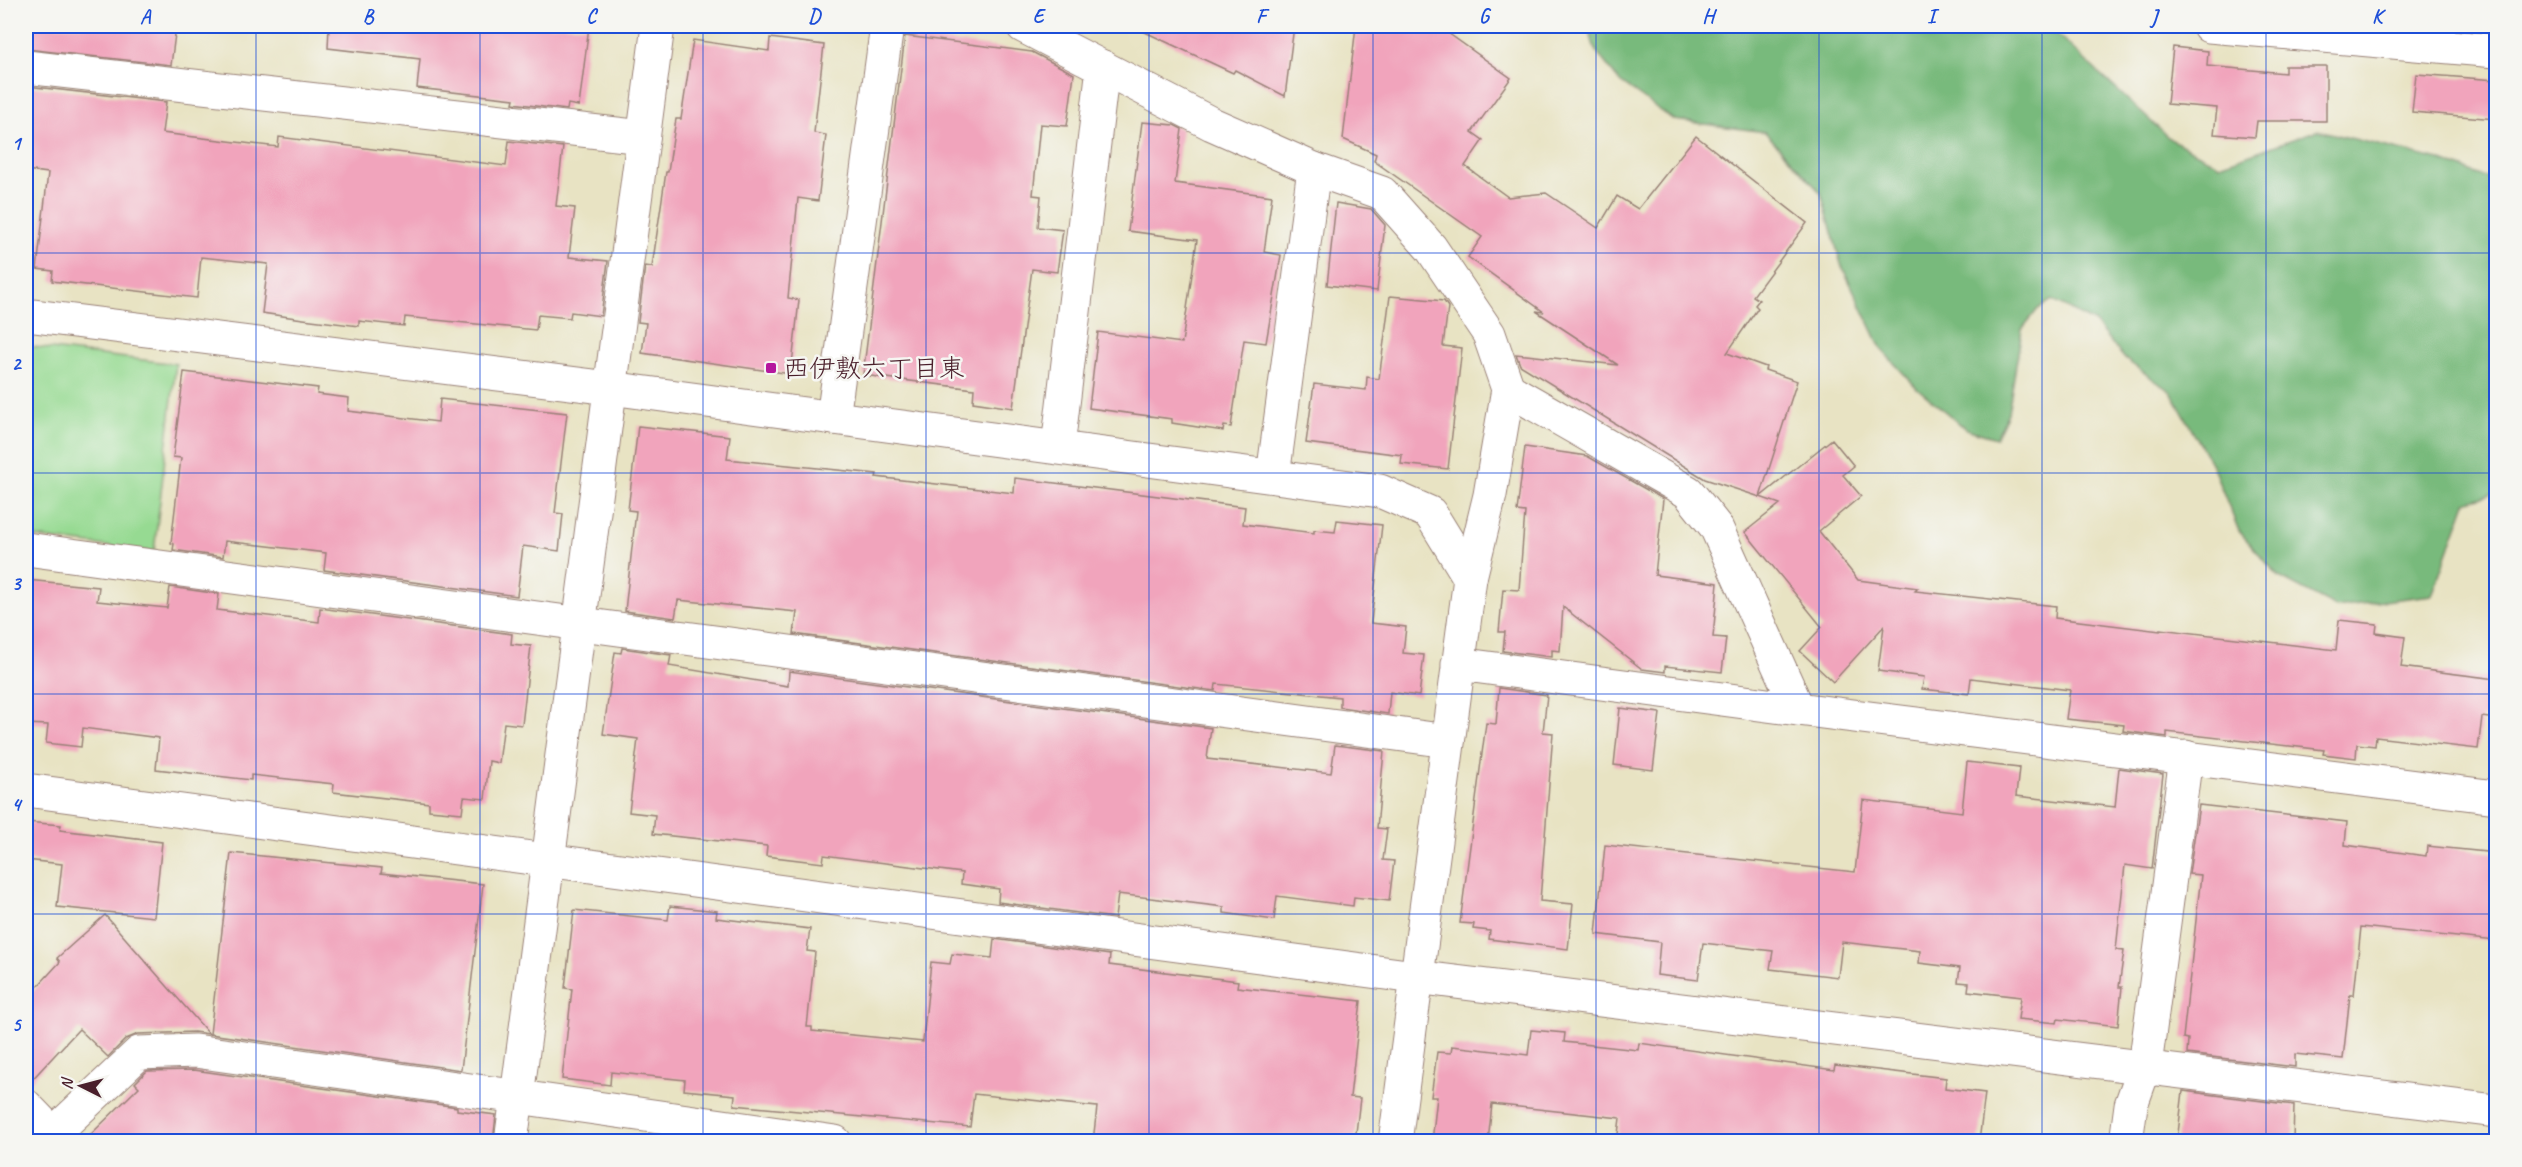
<svg xmlns="http://www.w3.org/2000/svg" width="2522" height="1167" viewBox="0 0 2522 1167" font-family="Caveat,'Klee One',sans-serif">
<style>
.green{fill:#96da92;stroke:#707c5e;stroke-width:1.5}
.forest{fill:#78ba7c;stroke:#616c54;stroke-width:1.5}
.building{fill:#f1a4bc}
.lines{fill:none;stroke-linecap:round;stroke-linejoin:round}
.minor-casing{stroke:#998177;stroke-width:35}
.minor{stroke:#fff;stroke-width:33}
.grid{fill:none;stroke:#1d4ed8;stroke-width:1.5;stroke-opacity:0.55}
.poi-dot{fill:#b5179e;stroke:#f6f6f2;stroke-width:2}
.labels{text-anchor:middle;dominant-baseline:central;stroke-width:5;stroke-linejoin:round;paint-order:stroke}
.poi-label{font-size:26px;fill:#4a1f2b;stroke:#f6f6f2;text-anchor:start}
.neatline{fill:none;stroke:#1d4ed8;stroke-width:2}
.grid-label{font-size:20px;text-anchor:middle;font-weight:bold;fill:#1d4ed8}
</style>
<rect width="100%" height="100%" fill="#f6f6f2"/>
<filter id="ink" filterUnits="userSpaceOnUse"><feTurbulence type="fractalNoise" baseFrequency=".0167" numOctaves="2"/><feDisplacementMap in="SourceGraphic" scale="12" xChannelSelector="R" yChannelSelector="G"/><feConvolveMatrix kernelMatrix="1 2 1 2 8 2 1 2 1" color-interpolation-filters="sRGB"/></filter>
<filter id="wash" filterUnits="userSpaceOnUse"><feTurbulence type="fractalNoise" baseFrequency=".008" numOctaves="4" result="noise"/><feDisplacementMap in="SourceGraphic" scale="24" xChannelSelector="R" yChannelSelector="G"/><feGaussianBlur stdDeviation="1.35" result="paint"/><feColorMatrix in="noise" values="0 0 0 0 0 0 0 0 0 0 0 0 0 0 0 0 0 1.4 0 .05"/><feComposite in="paint" operator="in"/></filter>
<g filter="url(#wash)">
<rect width="100%" height="100%" fill="#e8e3c3"/>
<polygon class="green" points="26,346 176,364 154,552 26,536"/>
<polygon class="forest" points="1588,26 2042,26 2058,35 2170,139 2220,165 2318,130 2439,160 2496,181 2496,493 2466,502 2432,595 2336,607 2279,577 2239,531 2212,465 2171,392 2125,359 2095,323 2052,300 2038,309 2022,329 2008,413 1996,438 1966,429 1917,388 1882,350 1841,264 1821,193 1765,132 1674,120 1620,82 1595,50"/>
<g id="blocks">
<g class="building">
<polygon points="26,26 176,26 171,65 26,49"/>
<polygon points="329,26 589,26 579,106 568,104 567,110 513,103 514,99 417,88 420,59 328,48"/>
<polygon points="1132,26 1294,26 1285,96 1235,70 1233,73"/>
<polygon points="1356,26 1438,26 1511,78 1472,132 1483,140 1465,166 1508,197 1546,193 1598,228 1617,196 1638,209 1696,136 1807,223 1753,296 1759,300 1755,305 1758,308 1727,353 1766,367 1765,370 1797,381 1760,497 1705,479 1520,365 1516,354 1618,365 1536,311 1544,312 1468,257 1482,237 1374,161 1376,154 1343,139"/>
<polygon points="905,36 1032,52 1074,74 1067,126 1040,124 1033,195 1041,196 1038,227 1063,230 1057,272 1032,269 1013,408 973,402 974,389 863,375"/>
<polygon points="770,38 824,45 814,133 826,135 818,201 798,198 788,298 799,300 791,374 642,353 646,323 638,322 645,266 652,267 666,172 668,172 676,119 681,119 693,40 769,51"/>
<polygon points="2173,47 2208,51 2207,66 2285,73 2285,66 2326,66 2326,121 2257,121 2255,137 2214,134 2217,108 2167,104"/>
<polygon points="2416,74 2496,80 2496,119 2412,112"/>
<polygon points="26,86 166,102 162,133 278,147 279,137 506,166 509,141 563,147 556,206 575,208 569,257 608,261 601,316 571,312 570,318 538,315 536,330 405,317 404,326 359,321 359,326 303,319 262,313 268,264 201,257 197,298 52,281 53,271 37,269 48,173 26,170"/>
<polygon points="1142,122 1174,125 1182,129 1175,183 1272,196 1264,252 1281,255 1266,343 1244,340 1231,427 1224,426 1223,431 1172,423 1172,419 1089,408 1098,332 1182,343 1197,240 1128,231"/>
<polygon points="1336,203 1371,209 1385,225 1377,291 1327,285"/>
<polygon points="1390,296 1444,301 1448,307 1443,346 1462,348 1448,469 1401,464 1402,455 1306,443 1314,384 1366,390 1367,377 1379,379"/>
<polygon points="184,372 318,388 317,394 349,398 348,411 438,422 440,399 567,413 555,513 563,514 559,551 523,546 517,596 324,570 326,553 225,541 223,557 173,550 174,544 171,543 181,458 173,457"/>
<polygon points="638,426 730,436 727,459 877,474 876,477 1014,493 1015,478 1055,483 1245,507 1243,524 1314,533 1314,530 1335,532 1337,520 1382,525 1371,623 1406,627 1403,653 1424,655 1419,696 1390,692 1388,714 1340,707 1340,697 1216,684 1215,691 794,634 797,612 678,600 675,618 625,611 636,511 628,510"/>
<polygon points="1832,439 1854,466 1843,475 1861,496 1819,531 1858,580 1918,588 1915,591 2056,606 2055,618 2160,631 2160,629 2336,650 2339,620 2377,624 2376,633 2405,637 2401,667 2496,679 2496,719 2482,717 2478,749 2376,737 2375,746 2357,744 2356,758 2323,754 2324,750 2167,732 2167,737 2123,731 2124,725 2066,719 2070,690 1971,678 1969,694 1922,689 1924,677 1878,671 1884,626 1833,682 1800,651 1822,627 1745,532 1780,504 1760,497"/>
<polygon points="1525,447 1587,456 1663,499 1655,575 1718,583 1713,637 1726,638 1722,672 1665,666 1665,672 1642,669 1563,607 1560,651 1552,650 1552,657 1503,651 1505,632 1499,632 1503,589 1519,590 1525,512 1517,511"/>
<polygon points="26,580 99,587 97,601 167,608 170,587 219,594 217,610 319,622 320,608 512,634 511,644 531,646 522,725 504,723 499,763 489,761 485,799 464,797 462,813 429,810 429,803 333,792 334,784 251,775 251,780 156,769 159,738 83,728 81,747 46,743 48,725 26,724"/>
<polygon points="622,648 671,655 669,666 788,686 789,671 1211,728 1207,759 1331,773 1335,745 1384,751 1377,828 1387,829 1383,860 1394,861 1389,901 1354,897 1353,906 1277,896 1274,920 1224,913 1224,907 1118,894 1115,918 998,902 999,889 961,884 962,873 824,855 823,863 766,856 767,846 653,834 655,815 629,812 638,739 603,734 615,652 621,653"/>
<polygon points="1499,688 1547,695 1543,732 1553,733 1540,901 1573,904 1568,949 1489,939 1490,931 1473,929 1474,924 1460,923 1486,723 1496,724"/>
<polygon points="1620,708 1660,713 1653,770 1614,765"/>
<polygon points="1967,762 2019,768 2016,796 2115,807 2119,768 2163,774 2152,869 2125,865 2116,950 2124,951 2119,987 2122,987 2118,1026 2058,1019 2057,1023 2018,1019 2021,997 1968,991 1969,983 1958,982 1960,968 1919,963 1920,951 1842,942 1838,977 1770,969 1773,951 1703,943 1698,980 1657,975 1660,942 1596,934 1605,845 1855,872 1863,800 1962,812"/>
<polygon points="2199,805 2347,822 2345,845 2426,856 2427,846 2496,853 2496,941 2361,927 2354,995 2350,995 2343,1059 2295,1054 2295,1067 2187,1054 2188,1039 2183,1038 2201,875 2189,874"/>
<polygon points="26,822 61,825 60,830 162,842 154,917 57,907 62,864 26,860"/>
<polygon points="231,853 382,868 381,873 483,884 461,1070 210,1034"/>
<polygon points="670,906 717,911 716,918 810,929 807,951 815,952 807,1027 812,1027 812,1031 923,1042 931,962 950,964 952,954 992,958 994,939 1110,955 1109,965 1238,981 1237,987 1361,1001 1350,1097 1360,1098 1355,1142 1093,1142 1097,1107 974,1094 970,1127 734,1105 735,1095 684,1090 685,1080 611,1072 610,1085 562,1079 572,989 565,988 574,910 668,920"/>
<polygon points="105,915 209,1034 194,1032 138,1034 126,1039 108,1057 79,1029 26,1086 26,999 60,962 57,958"/>
<polygon points="1531,1030 1565,1033 1564,1042 1638,1050 1639,1043 1834,1070 1835,1065 1946,1078 1945,1088 1985,1093 1979,1142 1617,1142 1620,1118 1492,1104 1488,1142 1432,1142 1437,1097 1431,1097 1437,1052 1451,1053 1452,1046 1528,1055"/>
<polygon points="194,1070 457,1107 457,1110 496,1115 493,1142 83,1142 139,1087 135,1083 147,1071"/>
<polygon points="2183,1091 2294,1105 2293,1142 2177,1142"/>
</g>
</g>
</g>
<g filter="url(#ink)">
<use href="#blocks" fill-opacity="0" stroke="#998177" stroke-width="1.5"/>
<g class="lines">
<g class="minor-casing">
<g id="minor">
<polyline points="1023,26 1212,124 1314,169 1382,193 1431,248 1489,334 1508,389 1490,495 1470,578 1395,1142"/>
<polyline points="2209,26 2496,51"/>
<polyline points="26,67 643,137"/>
<polyline points="26,315 610,388 1380,491 1430,513 1470,578"/>
<polyline points="1508,389 1688,492 1716,527 1798,709"/>
<polyline points="833,418 887,26"/>
<polyline points="1058,447 1103,67"/>
<polyline points="1273,476 1314,169"/>
<polyline points="26,549 1448,741"/>
<polyline points="1458,664 1798,709 2496,797"/>
<polyline points="26,790 1415,977 2496,1111"/>
<polyline points="26,1106 61,1142"/>
<polyline points="53,1134 139,1053 195,1051 835,1142"/>
<polyline points="511,1142 658,26"/>
<polyline points="2126,1142 2131,1105 2145,1066 2186,757"/>
</g>
</g>
<use href="#minor" class="minor"/>
</g>
</g>
<path class="grid" d="M256,26V1142M480,26V1142M703,26V1142M926,26V1142M1149,26V1142M1373,26V1142M1596,26V1142M1819,26V1142M2042,26V1142M2266,26V1142M26,253H2496M26,473H2496M26,694H2496M26,914H2496"/>
<rect class="poi-dot" x="765" y="362" width="12" height="12" rx="3"/>
<g class="labels">
<g class="poi-label">
<text x="783" y="368">西伊敷六丁目東</text>
</g>
</g>
<rect width="2522" height="1167" fill="none" stroke="#f6f6f2" stroke-width="66"/>
<g transform="translate(81 1086) rotate(276)" stroke="#f6f6f2" stroke-width="4.5" paint-order="stroke">
<path d="M0-4.5L10 22L0 15L-10 22Z" fill="#4a1f2b"/>
<text y="-9" font-size="16" font-weight="bold" text-anchor="middle" fill="#4a1f2b">N</text>
</g>
<rect x="33" y="33" width="2456" height="1101" class="neatline"/>
<g class="grid-label">
<text x="145" y="23">A</text>
<text x="368" y="23">B</text>
<text x="591" y="23">C</text>
<text x="814" y="23">D</text>
<text x="1038" y="23">E</text>
<text x="1261" y="23">F</text>
<text x="1484" y="23">G</text>
<text x="1708" y="23">H</text>
<text x="1931" y="23">I</text>
<text x="2154" y="23">J</text>
<text x="2377" y="23">K</text>
<text x="16" y="150">1</text>
<text x="16" y="370">2</text>
<text x="16" y="590">3</text>
<text x="16" y="811">4</text>
<text x="16" y="1031">5</text>
</g>
</svg>
